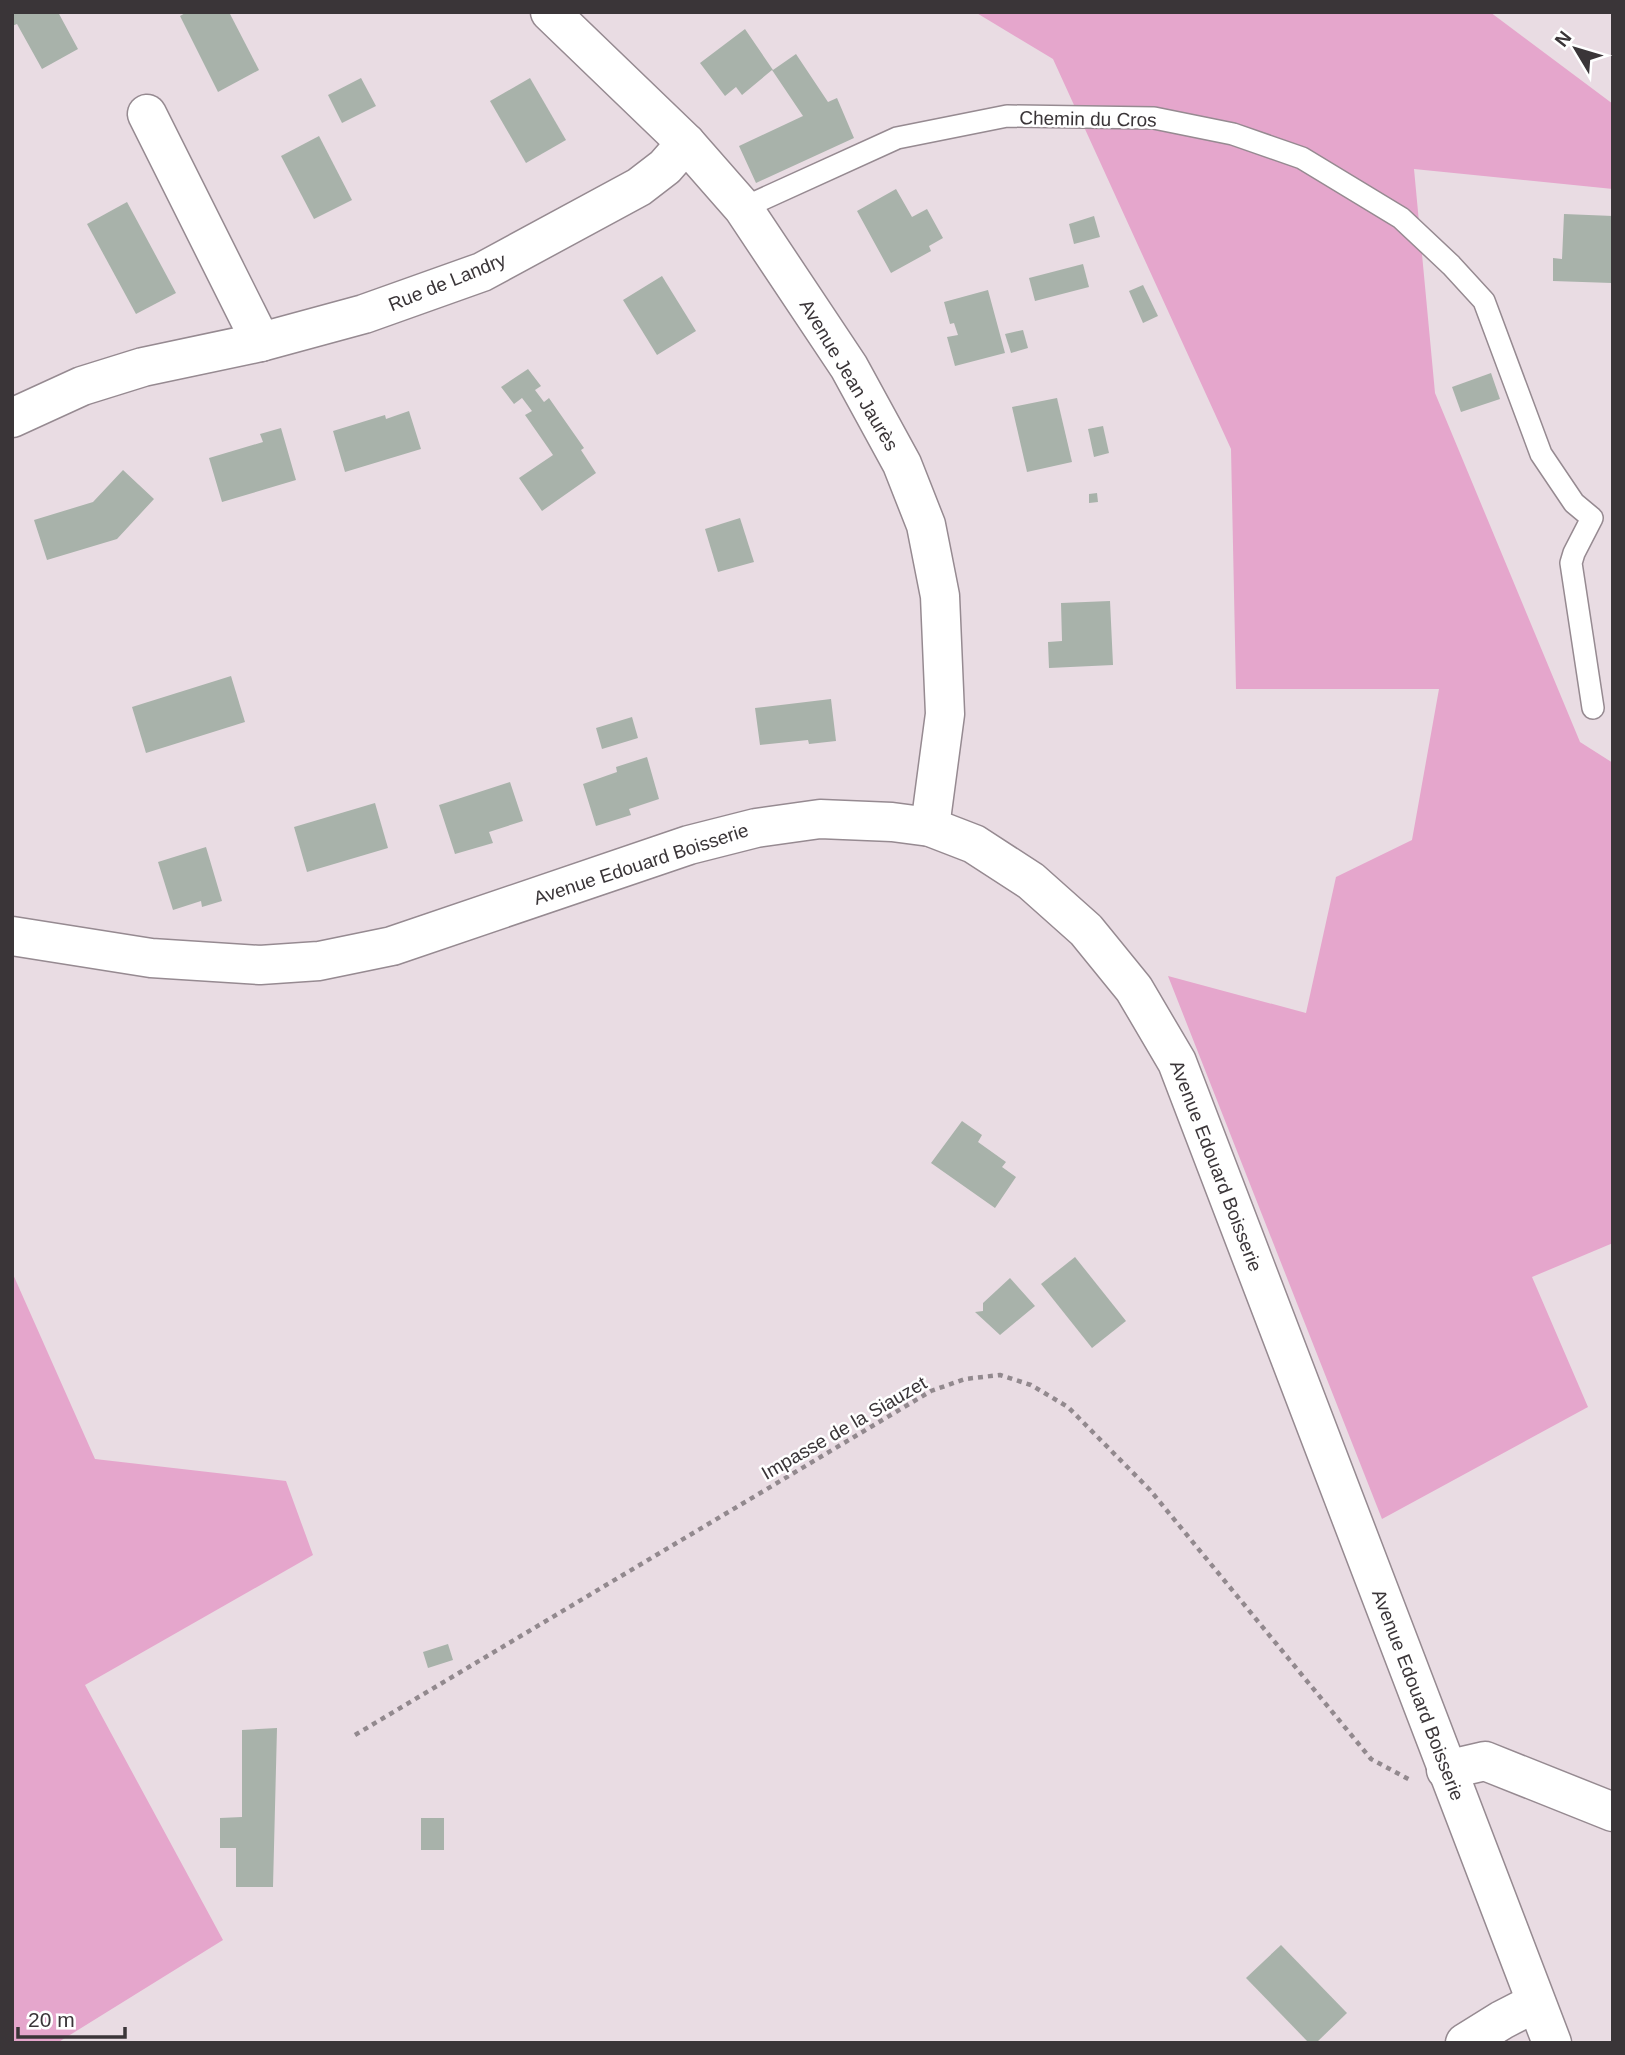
<svg xmlns="http://www.w3.org/2000/svg" width="1625" height="2055" viewBox="0 0 1625 2055" font-family="Arial,sans-serif">
<style>
.green{fill:#e5a6cc}
.building{fill:#a8b2aa}
.lines{fill:none;stroke-linecap:round;stroke-linejoin:round}
.lane-casing{stroke:#968a91;stroke-width:24}
.street-casing{stroke:#968a91;stroke-width:41}
.path{stroke:#92898e;stroke-width:4.5;stroke-dasharray:5 5;stroke-linecap:butt}
.lane{stroke:#fff;stroke-width:21}
.street{stroke:#fff;stroke-width:38}
.labels{text-anchor:middle;dominant-baseline:central;stroke-width:5;stroke-linejoin:round;paint-order:stroke}
.street-label{font-size:19px;fill:#3a3538;stroke:#fff}
</style>
<rect width="100%" height="100%" fill="#e9dce3"/>
<g class="green">
<polygon points="975,12 1490,12 1613,104 1613,189 1414,169 1435,393 1580,742 1613,763 1613,1243 1532,1277 1588,1407 1382,1519 1168,976 1306,1013 1336,877 1412,840 1439,689 1236,689 1231,449 1053,59"/>
<polygon points="12,1272 95,1459 286,1481 313,1555 85,1685 223,1940 57,2043 12,2043"/>
</g>
<g class="building">
<polygon points="12,12 58,12 78,49 42,69 17,24 12,26"/>
<polygon points="187,12 229,12 259,70 218,92 180,16"/>
<polygon points="745,29 773,70 796,54 828,102 837,98 854,138 756,183 739,146 803,116 772,70 742,95 736,87 725,96 700,63"/>
<polygon points="361,78 376,106 342,123 328,95"/>
<polygon points="530,78 566,140 526,163 490,101"/>
<polygon points="319,136 352,200 314,219 281,156"/>
<polygon points="896,189 912,217 927,209 943,238 929,246 931,251 891,273 857,211"/>
<polygon points="127,202 176,293 136,314 87,224"/>
<polygon points="1564,214 1613,216 1612,283 1553,281 1553,258 1562,259"/>
<polygon points="1094,216 1100,237 1074,244 1069,224"/>
<polygon points="1083,264 1089,287 1035,301 1029,278"/>
<polygon points="662,276 696,331 657,355 623,300"/>
<polygon points="1143,285 1158,316 1143,323 1129,291"/>
<polygon points="988,290 1005,353 955,366 947,337 958,335 954,323 950,324 944,302"/>
<polygon points="1023,330 1028,348 1011,353 1005,334"/>
<polygon points="528,369 541,386 535,390 544,402 549,398 584,448 581,450 596,473 542,511 519,478 553,455 525,415 532,411 522,398 514,404 501,387"/>
<polygon points="1491,373 1500,399 1461,412 1452,387"/>
<polygon points="1057,398 1072,462 1027,472 1012,407"/>
<polygon points="409,411 421,449 345,472 333,431 385,415 386,419"/>
<polygon points="1103,426 1109,453 1094,457 1088,429"/>
<polygon points="281,428 296,480 222,502 209,458 263,442 260,434"/>
<polygon points="123,470 154,499 117,539 47,560 34,520 93,502"/>
<polygon points="1097,493 1098,502 1089,503 1089,494"/>
<polygon points="740,518 754,562 718,572 705,529"/>
<polygon points="1110,601 1113,665 1049,668 1048,642 1062,641 1061,603"/>
<polygon points="231,676 245,722 146,753 132,707"/>
<polygon points="831,699 836,741 809,744 808,740 760,745 755,708"/>
<polygon points="632,717 638,738 602,749 596,728"/>
<polygon points="647,757 659,799 629,809 631,815 596,826 583,784 617,772 616,767"/>
<polygon points="510,782 523,821 489,832 493,843 455,854 439,805"/>
<polygon points="375,803 388,848 307,872 294,827"/>
<polygon points="206,847 222,901 202,907 201,901 173,910 158,862"/>
<polygon points="962,1121 982,1135 978,1142 1006,1162 1002,1167 1016,1177 995,1208 931,1163"/>
<polygon points="1075,1257 1126,1321 1092,1348 1041,1284"/>
<polygon points="1010,1278 1035,1306 1000,1335 975,1312 983,1311 983,1303"/>
<polygon points="448,1644 453,1660 428,1668 423,1652"/>
<polygon points="277,1728 273,1887 236,1887 236,1848 220,1848 220,1818 242,1817 242,1730"/>
<rect x="421" y="1818" width="23" height="32"/>
<polygon points="1281,1945 1347,2013 1316,2043 1309,2043 1246,1978"/>
</g>
<g class="lines">
<g class="lane-casing">
<polyline id="lane" points="743,208 897,138 1007,116 1154,118 1233,134 1302,158 1401,218 1451,265 1484,301 1541,454 1574,503 1592,518 1574,553 1571,563 1593,708"/>
</g>
<g class="street-casing">
<g id="street">
<polyline points="550,12 686,143 743,208 849,367 902,464 926,525 940,596 945,714 930,827"/>
<polyline points="147,114 261,342"/>
<polyline points="12,418 82,386 143,367 261,342 364,314 482,272 639,187 665,167 686,143"/>
<polyline points="12,936 151,958 260,965 319,961 392,946 689,845 756,828 820,819 892,822 930,827 974,844 1031,881 1086,930 1134,989 1177,1062 1552,2043"/>
<polyline points="1446,1770 1485,1761 1613,1812"/>
<polyline points="1465,2043 1502,2020 1535,2003"/>
</g>
</g>
<polyline class="path" points="355,1735 931,1391 965,1379 1000,1375 1031,1385 1068,1407 1150,1490 1371,1759 1412,1781"/>
<use href="#lane" class="lane"/>
<use href="#street" class="street"/>
</g>
<g class="labels">
<g class="street-label">
<text transform="translate(1088 119) rotate(1)">Chemin du Cros</text>
<text transform="translate(447 282) rotate(-22)">Rue de Landry</text>
<text transform="translate(849 375) rotate(59)">Avenue Jean Jaurès</text>
<text transform="translate(641 864) rotate(-18)">Avenue Edouard Boisserie</text>
<text transform="translate(1216 1166) rotate(69)">Avenue Edouard Boisserie</text>
<text transform="translate(844 1428) rotate(-30)">Impasse de la Siauzet</text>
<text transform="translate(1418 1695) rotate(69)">Avenue Edouard Boisserie</text>
</g>
</g>
<rect width="1625" height="2055" fill="none" stroke="#3a3538" stroke-width="28"/>
<g transform="translate(1576 49) rotate(308)" stroke="#ffffff" stroke-width="5" paint-order="stroke">
<path d="M0-5L12 26L0 18L-12 26Z" fill="#3a3538"/>
<text y="-10" font-size="19" font-weight="bold" text-anchor="middle" fill="#3a3538">N</text>
</g>
<path d="M18 2027v10h107v-10" fill="none" stroke="#3a3538" stroke-width="3.5"/>
<text x="28" y="2027" font-size="21" fill="#3a3538" stroke="#ffffff" stroke-width="5" paint-order="stroke">20 m</text>
</svg>
